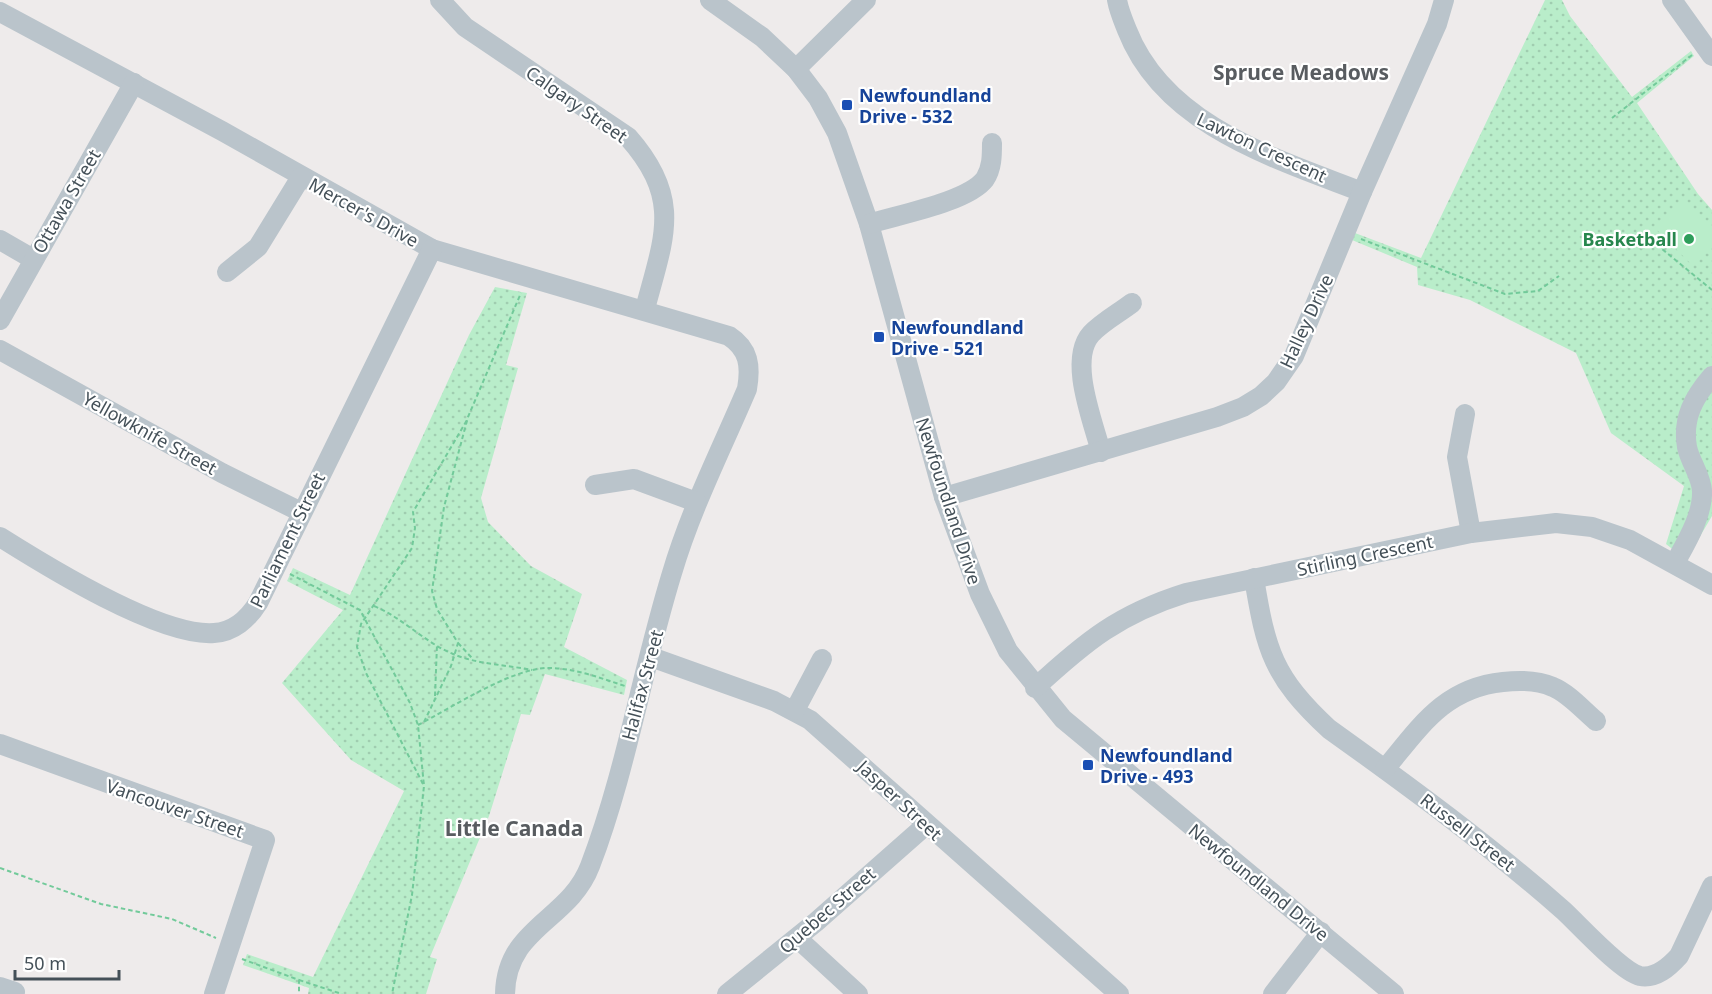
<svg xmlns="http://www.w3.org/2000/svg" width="1712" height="994" viewBox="0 0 1712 994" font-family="'Noto Sans',sans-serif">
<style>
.grass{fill:url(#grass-dots)}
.pitch{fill:#b9edca}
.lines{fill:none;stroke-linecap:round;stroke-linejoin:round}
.path{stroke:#72ca9a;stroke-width:2;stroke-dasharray:4.5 3;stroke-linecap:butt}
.minor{stroke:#bac4cb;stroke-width:20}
.transit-dot{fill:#1a4fb4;stroke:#fff;stroke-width:2}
.leisure-dot{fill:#2e9e5b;stroke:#fff;stroke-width:2}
.labels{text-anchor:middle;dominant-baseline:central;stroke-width:4.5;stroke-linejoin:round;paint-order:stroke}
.transit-label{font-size:18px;font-weight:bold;fill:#164399;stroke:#fff;text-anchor:start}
.street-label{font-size:18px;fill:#445058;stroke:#fff}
.leisure-label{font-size:18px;font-weight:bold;fill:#27864d;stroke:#fff;text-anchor:end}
.quarter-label{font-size:21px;font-weight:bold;fill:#585c60;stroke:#fff}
</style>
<defs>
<pattern id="grass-dots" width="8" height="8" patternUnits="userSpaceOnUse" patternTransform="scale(1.5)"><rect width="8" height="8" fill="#b9edca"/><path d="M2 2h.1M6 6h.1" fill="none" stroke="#a0cdb0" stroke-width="1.8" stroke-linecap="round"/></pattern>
</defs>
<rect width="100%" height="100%" fill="#eeebeb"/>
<g class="grass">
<polygon points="1545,0 1562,0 1570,16 1632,97 1691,51 1694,56 1637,103 1698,194 1712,210 1712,516 1686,560 1666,544 1684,486 1611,433 1576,353 1470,300 1418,285 1417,267 1352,240 1355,233 1421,258"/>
<polygon points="495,287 527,293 506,365 518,368 481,498 488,522 531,566 582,594 564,647 627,680 624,695 545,674 530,715 521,714 489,816 430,957 437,959 426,994 308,994 309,988 243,965 247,954 313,977 404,791 351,760 282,683 343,610 287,581 293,568 350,595 469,335"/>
</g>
<polygon class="pitch" points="1683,203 1712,233 1712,244 1692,265 1657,230"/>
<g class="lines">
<g class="path">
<polyline points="1612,118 1692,55"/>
<polyline points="1645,235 1712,290"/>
<polyline points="1361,239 1505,294 1538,291 1559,276"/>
<polyline points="290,574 360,610 410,703 418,725 424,786 412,895 392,994"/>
<path d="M374,606C403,618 424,642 453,654C476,664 507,665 532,670"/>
<polyline points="458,643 472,658"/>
<polyline points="435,696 437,645"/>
<polyline points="424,722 451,666 458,643 437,609 432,591 444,507 468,417 521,293"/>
<path d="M418,725C451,708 512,668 548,668C575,668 600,678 625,686"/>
<polyline points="423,784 366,673 357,647 361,624 412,548 415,528 413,512 467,420"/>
<polyline points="0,868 101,904 172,919 216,938"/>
<polyline points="242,959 299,980 299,994"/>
<polyline points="299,980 342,994"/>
</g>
<g class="minor">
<path d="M440,0L465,27L628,137C683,199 664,237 645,309"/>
<polyline points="710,0 762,37 796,69 818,98 837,133 869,224 944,497 980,594 1008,651 1063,719 1394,994"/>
<path d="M1117,0C1119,11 1123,20 1127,30C1164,125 1274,158 1362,192"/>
<polyline points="1672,0 1712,56"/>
<path d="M0,12L222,131L432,249L729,336C749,349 751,366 747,389C721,450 691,509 672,573C642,670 626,772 590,866C569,921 506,927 505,994"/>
<polyline points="796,69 866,0"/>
<path d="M869,224C897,215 968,202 985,179C992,168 992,156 992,143"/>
<polyline points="0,240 33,259"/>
<polyline points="227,272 258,247 301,177"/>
<polyline points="0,320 134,83"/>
<polyline points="0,350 222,473 301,512"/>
<polyline points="1465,414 1457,457 1471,533"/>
<path d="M1101,452C1093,421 1068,360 1091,334C1102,322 1119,313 1132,303"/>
<polyline points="595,485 634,479 696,502"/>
<polyline points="944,497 1217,417 1243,407 1261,396 1276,382 1294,356 1362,192 1437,24 1444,0"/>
<path d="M0,537C46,566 160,637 214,633C233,632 248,619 258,603L432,249"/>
<path d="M1675,563C1686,543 1703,515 1702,491C1701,475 1690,462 1687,447C1682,418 1694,397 1712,376"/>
<path d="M1254,578C1266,651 1273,677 1329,729C1410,787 1489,845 1564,911C1580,926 1622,972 1640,976C1656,979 1669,967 1679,956L1712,886"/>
<polyline points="651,657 774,701 810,720 1119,994"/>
<path d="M1035,688C1086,641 1119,614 1186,593L1471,533L1556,523L1592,527L1630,540L1712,585"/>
<polyline points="795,710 822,659"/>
<polyline points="0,744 265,840 214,994"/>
<path d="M1385,769C1420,727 1444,688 1503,682C1520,680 1537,680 1553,687C1568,693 1583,710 1596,721"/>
<polyline points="797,938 858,994"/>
<polyline points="0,987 15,992"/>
<polyline points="727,994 816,922 926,825"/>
<polyline points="1273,994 1321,932"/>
</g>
</g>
<g class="transit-dot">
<rect x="841" y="99" width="12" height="12" rx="3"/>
<rect x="873" y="331" width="12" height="12" rx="3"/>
<rect x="1082" y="759" width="12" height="12" rx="3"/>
</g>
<circle class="leisure-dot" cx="1689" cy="239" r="6"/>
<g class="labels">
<g class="transit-label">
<text x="859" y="95">Newfoundland<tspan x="859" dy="21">Drive - 532</tspan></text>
<text x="891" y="327">Newfoundland<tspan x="891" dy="21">Drive - 521</tspan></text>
<text x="1100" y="755">Newfoundland<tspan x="1100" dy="21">Drive - 493</tspan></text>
</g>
<g class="street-label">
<text transform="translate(577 104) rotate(35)">Calgary Street</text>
<text transform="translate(1262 147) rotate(25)">Lawton Crescent</text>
<text transform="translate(66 201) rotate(-60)">Ottawa Street</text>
<text transform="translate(364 212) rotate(29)">Mercer's Drive</text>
<text transform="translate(1306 321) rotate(-65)">Halley Drive</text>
<text transform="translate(150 433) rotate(29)">Yellowknife Street</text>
<text transform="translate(949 501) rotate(72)">Newfoundland Drive</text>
<text transform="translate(287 540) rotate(-64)">Parliament Street</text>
<text transform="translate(1365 555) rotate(-12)">Stirling Crescent</text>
<text transform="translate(642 685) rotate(-75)">Halifax Street</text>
<text transform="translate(900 800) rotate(43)">Jasper Street</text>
<text transform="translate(175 808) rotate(19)">Vancouver Street</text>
<text transform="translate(1468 832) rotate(38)">Russell Street</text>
<text transform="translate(1259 882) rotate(39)">Newfoundland Drive</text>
<text transform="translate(827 910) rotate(-41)">Quebec Street</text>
</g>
<g class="leisure-label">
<text x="1677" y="239">Basketball</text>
</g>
<g class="quarter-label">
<text x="1301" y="72">Spruce Meadows</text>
<text x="514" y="828">Little Canada</text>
</g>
</g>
<path d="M15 970v9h104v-9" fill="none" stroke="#445058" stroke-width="3"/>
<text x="24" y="970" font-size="18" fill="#445058" stroke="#ffffff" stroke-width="4.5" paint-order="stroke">50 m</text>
</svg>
